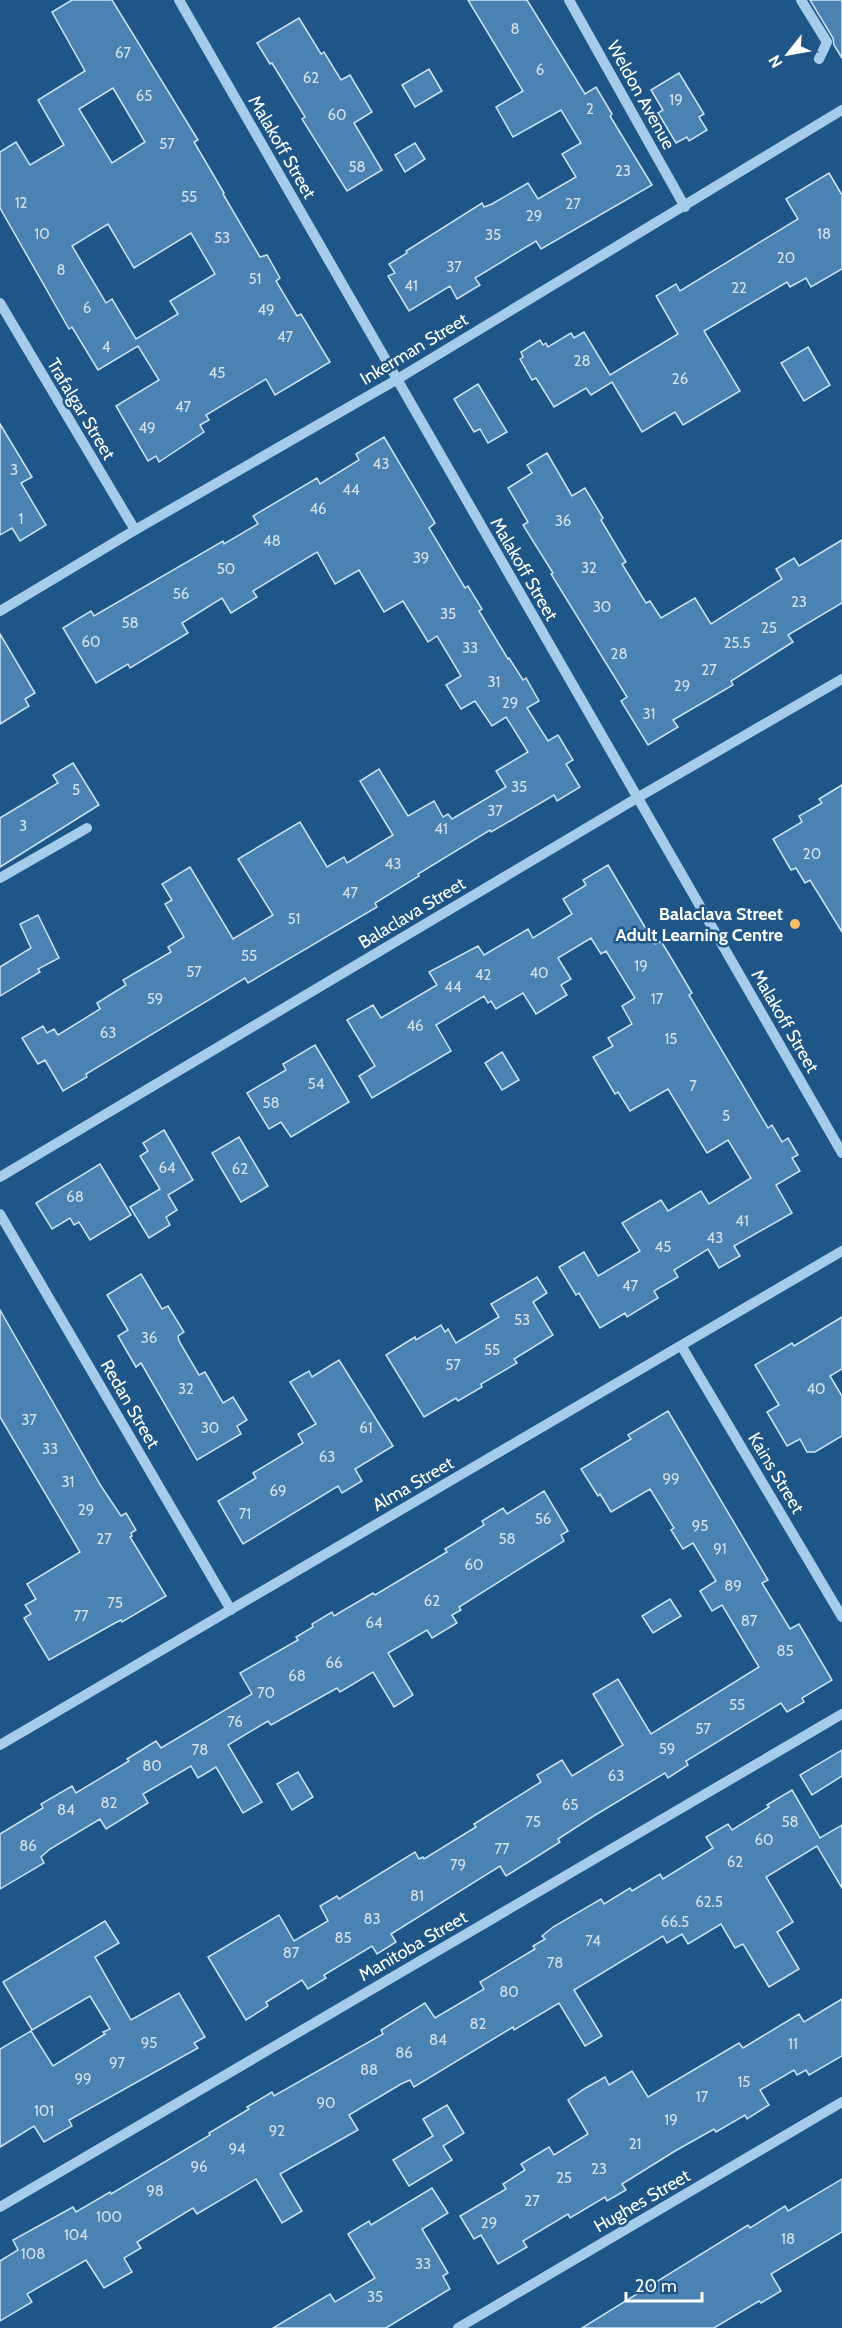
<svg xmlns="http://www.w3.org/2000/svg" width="842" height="2328" viewBox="0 0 842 2328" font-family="Cabin,sans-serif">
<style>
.building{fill:#4a82b1;stroke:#cbe4f8;stroke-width:1.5;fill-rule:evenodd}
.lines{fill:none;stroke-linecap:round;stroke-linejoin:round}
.minor{stroke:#a6cceb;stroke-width:10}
.poi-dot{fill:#fac065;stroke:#1e5687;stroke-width:2}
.labels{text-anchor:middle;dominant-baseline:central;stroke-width:5;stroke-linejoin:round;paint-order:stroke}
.number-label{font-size:15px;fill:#d2e0ec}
.street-label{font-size:18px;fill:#fff;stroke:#1e5687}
.poi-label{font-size:18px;font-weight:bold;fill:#fff;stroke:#1e5687;text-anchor:end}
</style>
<rect width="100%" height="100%" fill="#1e5687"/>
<g class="building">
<path d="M72,0H112L198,140L194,142L224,193L223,194L260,257L267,255L280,278L276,281L297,316L301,314L330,362L275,395L266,379L206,415L209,420L200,425L204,432L159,462L156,456L148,461L116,406L159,380L138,346L98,370L72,327L69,329L0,208V152L16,142L30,165L64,145L38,100L85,71L52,12ZM113,88L145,142L112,163L79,109ZM108,224L134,268L191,233L215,274L170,301L178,314L136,339L112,299L106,303L72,246Z"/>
<polygon points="468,0 527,0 585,94 596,87 612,114 610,116 652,185 541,249 536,241 475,278 480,285 457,299 450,286 409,311 388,276 395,273 389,264 407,253 406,251 482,203 484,207 492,204 528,183 538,199 576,177 562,154 581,143 561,110 513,137 496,107 523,91"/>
<polygon points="810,0 842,0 842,58 834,45 833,38"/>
<polygon points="299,18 321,54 324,52 341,80 350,75 372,112 354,123 382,170 347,191 302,119 305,117 272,63 270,64 257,43"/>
<polygon points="429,69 442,91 415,107 402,85"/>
<polygon points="679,73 704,114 699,117 707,130 689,141 687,137 676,143 658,113 663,110 651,90"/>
<polygon points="415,143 425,159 405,172 395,155"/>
<polygon points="829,173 842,195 842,269 811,287 806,278 790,287 787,282 704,331 740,391 683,425 675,412 642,432 612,382 591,395 586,388 554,407 536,378 532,380 520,359 523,357 521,352 540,340 543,345 546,343 548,347 571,333 574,338 584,332 610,375 678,334 656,296 676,284 680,291 798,219 786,199"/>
<polygon points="808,347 830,385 804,401 781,363"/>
<polygon points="478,384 507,432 488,443 480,429 474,432 454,399"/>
<polygon points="0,424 32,477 21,483 46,525 20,541 12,528 0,535"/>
<polygon points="384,437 435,523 429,528 465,588 468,586 482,609 479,611 508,659 509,658 523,680 526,678 539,701 527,708 548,741 558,735 573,760 566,764 580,787 557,801 554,795 491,832 490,830 418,874 419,876 375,903 377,907 248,983 245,978 86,1074 87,1077 63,1091 45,1060 38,1064 22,1038 43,1026 47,1033 54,1029 58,1035 100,1009 97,1003 126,985 123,980 171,952 168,947 184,937 165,904 172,900 162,884 190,867 233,939 273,915 238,859 300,822 327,867 344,857 347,863 393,835 360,781 379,769 408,816 434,801 443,817 448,814 452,819 506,787 496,771 528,752 506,717 492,726 475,701 461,709 446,685 461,676 437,636 428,642 403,601 384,612 359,570 335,584 317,552 253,591 257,597 231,613 222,598 182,623 188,633 130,668 128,664 96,683 63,628 91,611 94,616 223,541 224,544 258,524 253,516 317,478 320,484 359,460 356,454"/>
<polygon points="547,453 572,496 585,488 603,518 601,520 626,562 622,564 646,603 650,601 661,618 695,598 711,624 782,579 776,569 794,558 799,566 842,540 842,603 788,635 793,642 731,681 733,685 673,720 678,727 648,745 621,701 627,697 551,574 553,573 523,525 528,522 508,488 532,473 527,465"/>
<polygon points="0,634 35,693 25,699 29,706 0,724"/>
<polygon points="73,763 99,805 0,867 0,818 58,783 53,775"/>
<polygon points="842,785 842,932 810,880 805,883 796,868 791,870 773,839 802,822 799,816 822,803 819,799"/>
<polygon points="608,865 655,944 661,941 679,971 692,993 689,995 768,1128 772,1125 782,1142 788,1138 798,1155 792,1158 800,1171 776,1185 792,1213 734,1246 740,1256 719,1268 708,1249 674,1270 678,1277 654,1291 658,1298 627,1317 625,1313 600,1328 579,1293 576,1295 559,1267 584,1252 598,1276 640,1251 622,1223 661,1200 668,1211 701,1191 709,1204 751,1178 728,1140 707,1153 668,1089 630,1111 618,1092 615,1094 593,1057 613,1046 608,1038 632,1024 622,1006 635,998 606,951 601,954 591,938 558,958 571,979 561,985 567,995 536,1014 523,993 496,1009 491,1001 488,1003 484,996 436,1025 451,1051 372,1098 359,1076 375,1066 347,1020 373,1005 381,1018 437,985 429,972 478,946 484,955 528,929 533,938 572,914 563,899 586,885 583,880"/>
<polygon points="38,915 59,958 38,969 40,972 0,996 0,967 31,948 20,924"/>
<polygon points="315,1045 349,1102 291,1137 281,1122 269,1129 247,1093 286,1070 283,1064"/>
<polygon points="502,1052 519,1080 502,1090 485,1063"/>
<polygon points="164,1130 193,1180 168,1195 177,1210 166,1217 170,1225 149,1238 130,1207 160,1189 140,1156 148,1151 143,1143"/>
<polygon points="239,1137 268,1186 241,1202 212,1153"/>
<polygon points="100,1164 131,1215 90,1240 79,1222 74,1225 70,1218 52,1229 36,1203"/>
<polygon points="141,1274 162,1309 168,1306 184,1332 178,1336 179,1341 199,1375 205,1372 223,1403 233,1397 247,1420 237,1426 241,1434 197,1460 141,1363 136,1367 118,1336 128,1330 107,1295"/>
<polygon points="537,1277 547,1293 533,1302 553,1335 514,1359 517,1363 481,1384 482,1387 458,1401 456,1398 424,1417 386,1355 415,1337 416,1340 441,1325 445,1332 448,1329 456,1343 499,1317 491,1304"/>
<polygon points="0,1310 101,1486 121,1516 126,1513 136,1530 131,1533 132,1536 130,1537 166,1596 122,1622 121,1620 115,1623 49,1660 24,1618 31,1614 25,1605 36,1599 27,1584 80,1552 0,1417"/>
<polygon points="842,1317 842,1369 830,1376 842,1396 842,1436 815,1452 807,1452 800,1439 787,1446 767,1412 779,1405 755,1365 792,1343 794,1346"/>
<polygon points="339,1360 393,1446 355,1469 362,1481 342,1493 338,1486 243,1544 218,1501 256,1478 253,1473 303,1443 298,1434 316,1424 290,1382 309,1371 312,1377"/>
<polygon points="668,1411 768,1580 762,1583 790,1629 799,1624 832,1680 802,1698 804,1702 787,1712 781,1703 686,1761 688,1765 668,1778 665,1773 592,1817 558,1839 560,1842 506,1876 500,1866 391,1934 396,1942 377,1954 372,1946 324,1975 326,1978 308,1989 302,1980 268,2001 266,2002 268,2006 246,2020 208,1957 279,1915 294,1941 328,1921 320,1906 337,1896 339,1899 415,1852 419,1859 423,1857 424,1859 476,1827 474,1824 541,1782 537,1775 562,1760 572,1776 623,1745 593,1694 618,1679 651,1734 759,1667 722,1605 712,1611 700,1591 716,1581 693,1543 683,1549 671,1530 674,1528 650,1489 611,1512 600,1494 598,1496 581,1469 631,1439 628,1435"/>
<polygon points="544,1491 568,1531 561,1535 564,1541 459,1607 461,1610 452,1615 457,1623 432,1638 427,1630 388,1653 413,1695 394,1707 373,1672 340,1692 337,1688 271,1725 268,1721 228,1745 262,1802 243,1813 216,1767 198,1778 191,1766 143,1794 148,1803 106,1829 100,1819 50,1849 41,1857 44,1863 0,1889 0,1834 43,1808 41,1804 72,1786 76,1793 129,1761 127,1759 156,1741 161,1748 252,1694 240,1673 298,1640 296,1637 313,1627 312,1624 332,1612 334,1616 373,1593 375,1595 447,1552 445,1549 484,1525 482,1521 503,1508 507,1514"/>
<polygon points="670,1599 681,1616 653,1633 642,1616"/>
<polygon points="842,1750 842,1776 812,1795 800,1775"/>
<polygon points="298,1772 313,1797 292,1810 277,1784"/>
<polygon points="792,1790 820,1838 842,1825 842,1888 817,1846 766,1877 793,1922 777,1932 799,1969 769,1987 743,1944 735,1948 721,1924 688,1944 682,1934 667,1943 663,1936 574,1990 602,2036 585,2046 559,2003 514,2030 513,2027 414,2087 410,2080 401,2084 349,2115 358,2130 280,2174 302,2211 282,2223 256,2179 197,2214 193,2208 137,2242 141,2248 124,2258 132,2272 104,2288 86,2260 27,2294 32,2302 0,2321 0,2261 18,2250 13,2240 73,2207 76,2212 110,2192 111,2194 210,2135 209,2133 249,2109 247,2107 272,2092 274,2096 383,2034 381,2030 425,2003 435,2018 484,1989 480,1982 535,1949 533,1946 545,1939 542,1936 553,1927 601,1899 604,1904 630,1888 632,1891 660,1874 663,1879 713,1848 706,1837 728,1824 732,1830 769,1807 767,1805"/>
<polygon points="105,1921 119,1943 95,1957 131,2020 179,1993 205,2037 194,2043 198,2048 69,2120 72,2126 44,2142 34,2126 0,2147 0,2049 31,2031 53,2066 105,2034 103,2032 110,2029 90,1996 32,2030 3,1982"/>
<polygon points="842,1999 842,2056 809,2075 806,2070 797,2075 794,2070 760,2090 769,2105 747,2119 745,2115 716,2132 714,2129 675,2151 622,2184 626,2190 607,2201 605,2197 570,2218 568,2214 523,2241 527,2247 498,2264 481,2235 474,2239 460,2216 506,2189 503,2184 525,2170 521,2164 549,2147 554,2155 588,2134 568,2100 584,2089 605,2077 609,2085 632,2071 648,2097 739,2043 743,2048 799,2014 804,2022"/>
<polygon points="447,2105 464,2133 443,2146 452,2160 409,2186 393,2160 433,2136 423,2119"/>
<polygon points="842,2179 842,2232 771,2274 781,2291 761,2303 759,2301 714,2328 582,2328 748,2225 750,2228 785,2206 788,2211"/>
<polygon points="432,2188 448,2213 422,2229 448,2273 443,2276 450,2289 386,2328 273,2328 330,2294 335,2302 375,2278 348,2234 369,2221 371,2225"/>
</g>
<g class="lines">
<g class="minor">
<polyline points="179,0 842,1153"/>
<polyline points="569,0 685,207"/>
<polyline points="801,0 827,42 819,59"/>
<polyline points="0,303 135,530"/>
<polyline points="0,611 135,530 396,380 842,110"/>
<polyline points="0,878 87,828"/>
<polyline points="0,1177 637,798 842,679"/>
<polyline points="0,1214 231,1610"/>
<polyline points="682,1347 842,1617"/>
<polyline points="0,1745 842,1251"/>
<polyline points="0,2207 842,1714"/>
<polyline points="458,2328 842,2102"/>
</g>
</g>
<circle class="poi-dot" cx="795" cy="924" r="6"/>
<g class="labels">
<g class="number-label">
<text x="515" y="29">8</text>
<text x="123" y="53">67</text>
<text x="540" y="70">6</text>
<text x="311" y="78">62</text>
<text x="144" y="96">65</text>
<text x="676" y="100">19</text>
<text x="590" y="109">2</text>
<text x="337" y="115">60</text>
<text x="167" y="144">57</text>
<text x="357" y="167">58</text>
<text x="623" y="171">23</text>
<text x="189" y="197">55</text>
<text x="21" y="203">12</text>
<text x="573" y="204">27</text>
<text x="534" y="216">29</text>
<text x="42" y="234">10</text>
<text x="824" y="234">18</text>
<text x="493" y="235">35</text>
<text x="222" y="238">53</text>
<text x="786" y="258">20</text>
<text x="454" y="267">37</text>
<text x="61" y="270">8</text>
<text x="255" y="279">51</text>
<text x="411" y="286">41</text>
<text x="739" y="288">22</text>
<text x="87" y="308">6</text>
<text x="266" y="310">49</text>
<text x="285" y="337">47</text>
<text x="106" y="347">4</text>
<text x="582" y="361">28</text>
<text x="217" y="373">45</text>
<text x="680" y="379">26</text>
<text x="183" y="407">47</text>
<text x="147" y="428">49</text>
<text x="381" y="464">43</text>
<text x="14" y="470">3</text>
<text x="351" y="490">44</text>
<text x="318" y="509">46</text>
<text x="21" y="519">1</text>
<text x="563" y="521">36</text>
<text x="272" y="541">48</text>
<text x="421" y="558">39</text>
<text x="589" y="568">32</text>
<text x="226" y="569">50</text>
<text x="181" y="594">56</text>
<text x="799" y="602">23</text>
<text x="602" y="607">30</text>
<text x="448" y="614">35</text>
<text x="130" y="623">58</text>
<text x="769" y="628">25</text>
<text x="91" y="642">60</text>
<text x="737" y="643">25.5</text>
<text x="470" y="648">33</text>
<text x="619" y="654">28</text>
<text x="709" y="670">27</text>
<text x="494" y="682">31</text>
<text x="682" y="686">29</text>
<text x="510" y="703">29</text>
<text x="649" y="714">31</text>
<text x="519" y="787">35</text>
<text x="76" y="790">5</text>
<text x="495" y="811">37</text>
<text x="23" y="826">3</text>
<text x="441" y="829">41</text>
<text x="812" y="854">20</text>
<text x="393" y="864">43</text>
<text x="350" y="893">47</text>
<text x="294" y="919">51</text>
<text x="249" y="956">55</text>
<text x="641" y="966">19</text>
<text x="194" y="972">57</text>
<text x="539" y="973">40</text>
<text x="483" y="975">42</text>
<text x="453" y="987">44</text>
<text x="155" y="999">59</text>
<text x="657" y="999">17</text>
<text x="415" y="1026">46</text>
<text x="108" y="1033">63</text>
<text x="671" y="1039">15</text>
<text x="316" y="1084">54</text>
<text x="693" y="1086">7</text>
<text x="271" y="1103">58</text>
<text x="726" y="1116">5</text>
<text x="167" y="1168">64</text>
<text x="240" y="1169">62</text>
<text x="75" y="1197">68</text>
<text x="742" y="1221">41</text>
<text x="715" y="1238">43</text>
<text x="663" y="1247">45</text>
<text x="630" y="1286">47</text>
<text x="522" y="1320">53</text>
<text x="149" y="1338">36</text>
<text x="492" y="1350">55</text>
<text x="453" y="1365">57</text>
<text x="186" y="1389">32</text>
<text x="816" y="1389">40</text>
<text x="29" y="1420">37</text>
<text x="210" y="1428">30</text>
<text x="366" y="1428">61</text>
<text x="50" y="1449">33</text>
<text x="327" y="1457">63</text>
<text x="671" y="1479">99</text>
<text x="68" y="1482">31</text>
<text x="278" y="1491">69</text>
<text x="86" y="1510">29</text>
<text x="245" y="1514">71</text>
<text x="543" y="1519">56</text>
<text x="700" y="1526">95</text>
<text x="104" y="1539">27</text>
<text x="507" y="1539">58</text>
<text x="720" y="1549">91</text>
<text x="474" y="1565">60</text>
<text x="733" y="1586">89</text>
<text x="432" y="1601">62</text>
<text x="115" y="1603">75</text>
<text x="81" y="1616">77</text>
<text x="749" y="1621">87</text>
<text x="374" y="1623">64</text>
<text x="785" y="1651">85</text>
<text x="334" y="1663">66</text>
<text x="297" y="1676">68</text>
<text x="266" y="1693">70</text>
<text x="737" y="1705">55</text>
<text x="235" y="1722">76</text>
<text x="703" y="1729">57</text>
<text x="667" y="1749">59</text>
<text x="200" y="1750">78</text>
<text x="152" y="1766">80</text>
<text x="616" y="1776">63</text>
<text x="109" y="1803">82</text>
<text x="570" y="1805">65</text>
<text x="66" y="1810">84</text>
<text x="533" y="1822">75</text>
<text x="790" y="1822">58</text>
<text x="764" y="1840">60</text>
<text x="28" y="1846">86</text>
<text x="502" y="1849">77</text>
<text x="735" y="1862">62</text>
<text x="458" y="1865">79</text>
<text x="417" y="1896">81</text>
<text x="709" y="1902">62.5</text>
<text x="372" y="1919">83</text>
<text x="675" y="1922">66.5</text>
<text x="343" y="1938">85</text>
<text x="593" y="1941">74</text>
<text x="291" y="1953">87</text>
<text x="555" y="1963">78</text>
<text x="509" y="1992">80</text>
<text x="478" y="2024">82</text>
<text x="438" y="2040">84</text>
<text x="149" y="2043">95</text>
<text x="793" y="2044">11</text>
<text x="404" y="2053">86</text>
<text x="117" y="2063">97</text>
<text x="369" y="2070">88</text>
<text x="83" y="2079">99</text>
<text x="744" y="2082">15</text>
<text x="702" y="2097">17</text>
<text x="326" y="2103">90</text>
<text x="44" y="2111">101</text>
<text x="671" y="2120">19</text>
<text x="277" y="2131">92</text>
<text x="635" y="2144">21</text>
<text x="237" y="2149">94</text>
<text x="199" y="2167">96</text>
<text x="599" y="2169">23</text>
<text x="564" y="2178">25</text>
<text x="155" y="2191">98</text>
<text x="532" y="2201">27</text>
<text x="109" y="2217">100</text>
<text x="489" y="2223">29</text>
<text x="76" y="2235">104</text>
<text x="788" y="2239">18</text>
<text x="33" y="2254">108</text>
<text x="423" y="2264">33</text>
<text x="375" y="2297">35</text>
</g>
<g class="street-label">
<text transform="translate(641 95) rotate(61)">Weldon Avenue</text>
<text transform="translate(282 147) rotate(60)">Malakoff Street</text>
<text transform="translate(414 349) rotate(-31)">Inkerman Street</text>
<text transform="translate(81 409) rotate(59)">Trafalgar Street</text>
<text transform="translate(524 569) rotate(60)">Malakoff Street</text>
<text transform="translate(412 913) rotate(-31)">Balaclava Street</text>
<text transform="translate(785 1021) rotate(60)">Malakoff Street</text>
<text transform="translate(130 1404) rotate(60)">Redan Street</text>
<text transform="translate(776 1473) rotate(59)">Kains Street</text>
<text transform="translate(413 1484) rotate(-30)">Alma Street</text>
<text transform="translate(413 1946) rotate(-30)">Manitoba Street</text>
<text transform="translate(642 2201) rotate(-30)">Hughes Street</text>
</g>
<g class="poi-label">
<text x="783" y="914">Balaclava Street<tspan x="783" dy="21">Adult Learning Centre</tspan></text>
</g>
</g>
<g transform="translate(788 54) rotate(239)" stroke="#1e5687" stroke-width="4.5" paint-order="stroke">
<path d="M0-4.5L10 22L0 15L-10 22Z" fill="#ffffff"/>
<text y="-9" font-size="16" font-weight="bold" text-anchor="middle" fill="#ffffff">N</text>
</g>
<path d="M626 2292v9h76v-9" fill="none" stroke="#ffffff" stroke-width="3"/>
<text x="635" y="2292" font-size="18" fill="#ffffff" stroke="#1e5687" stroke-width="4.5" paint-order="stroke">20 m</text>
</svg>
